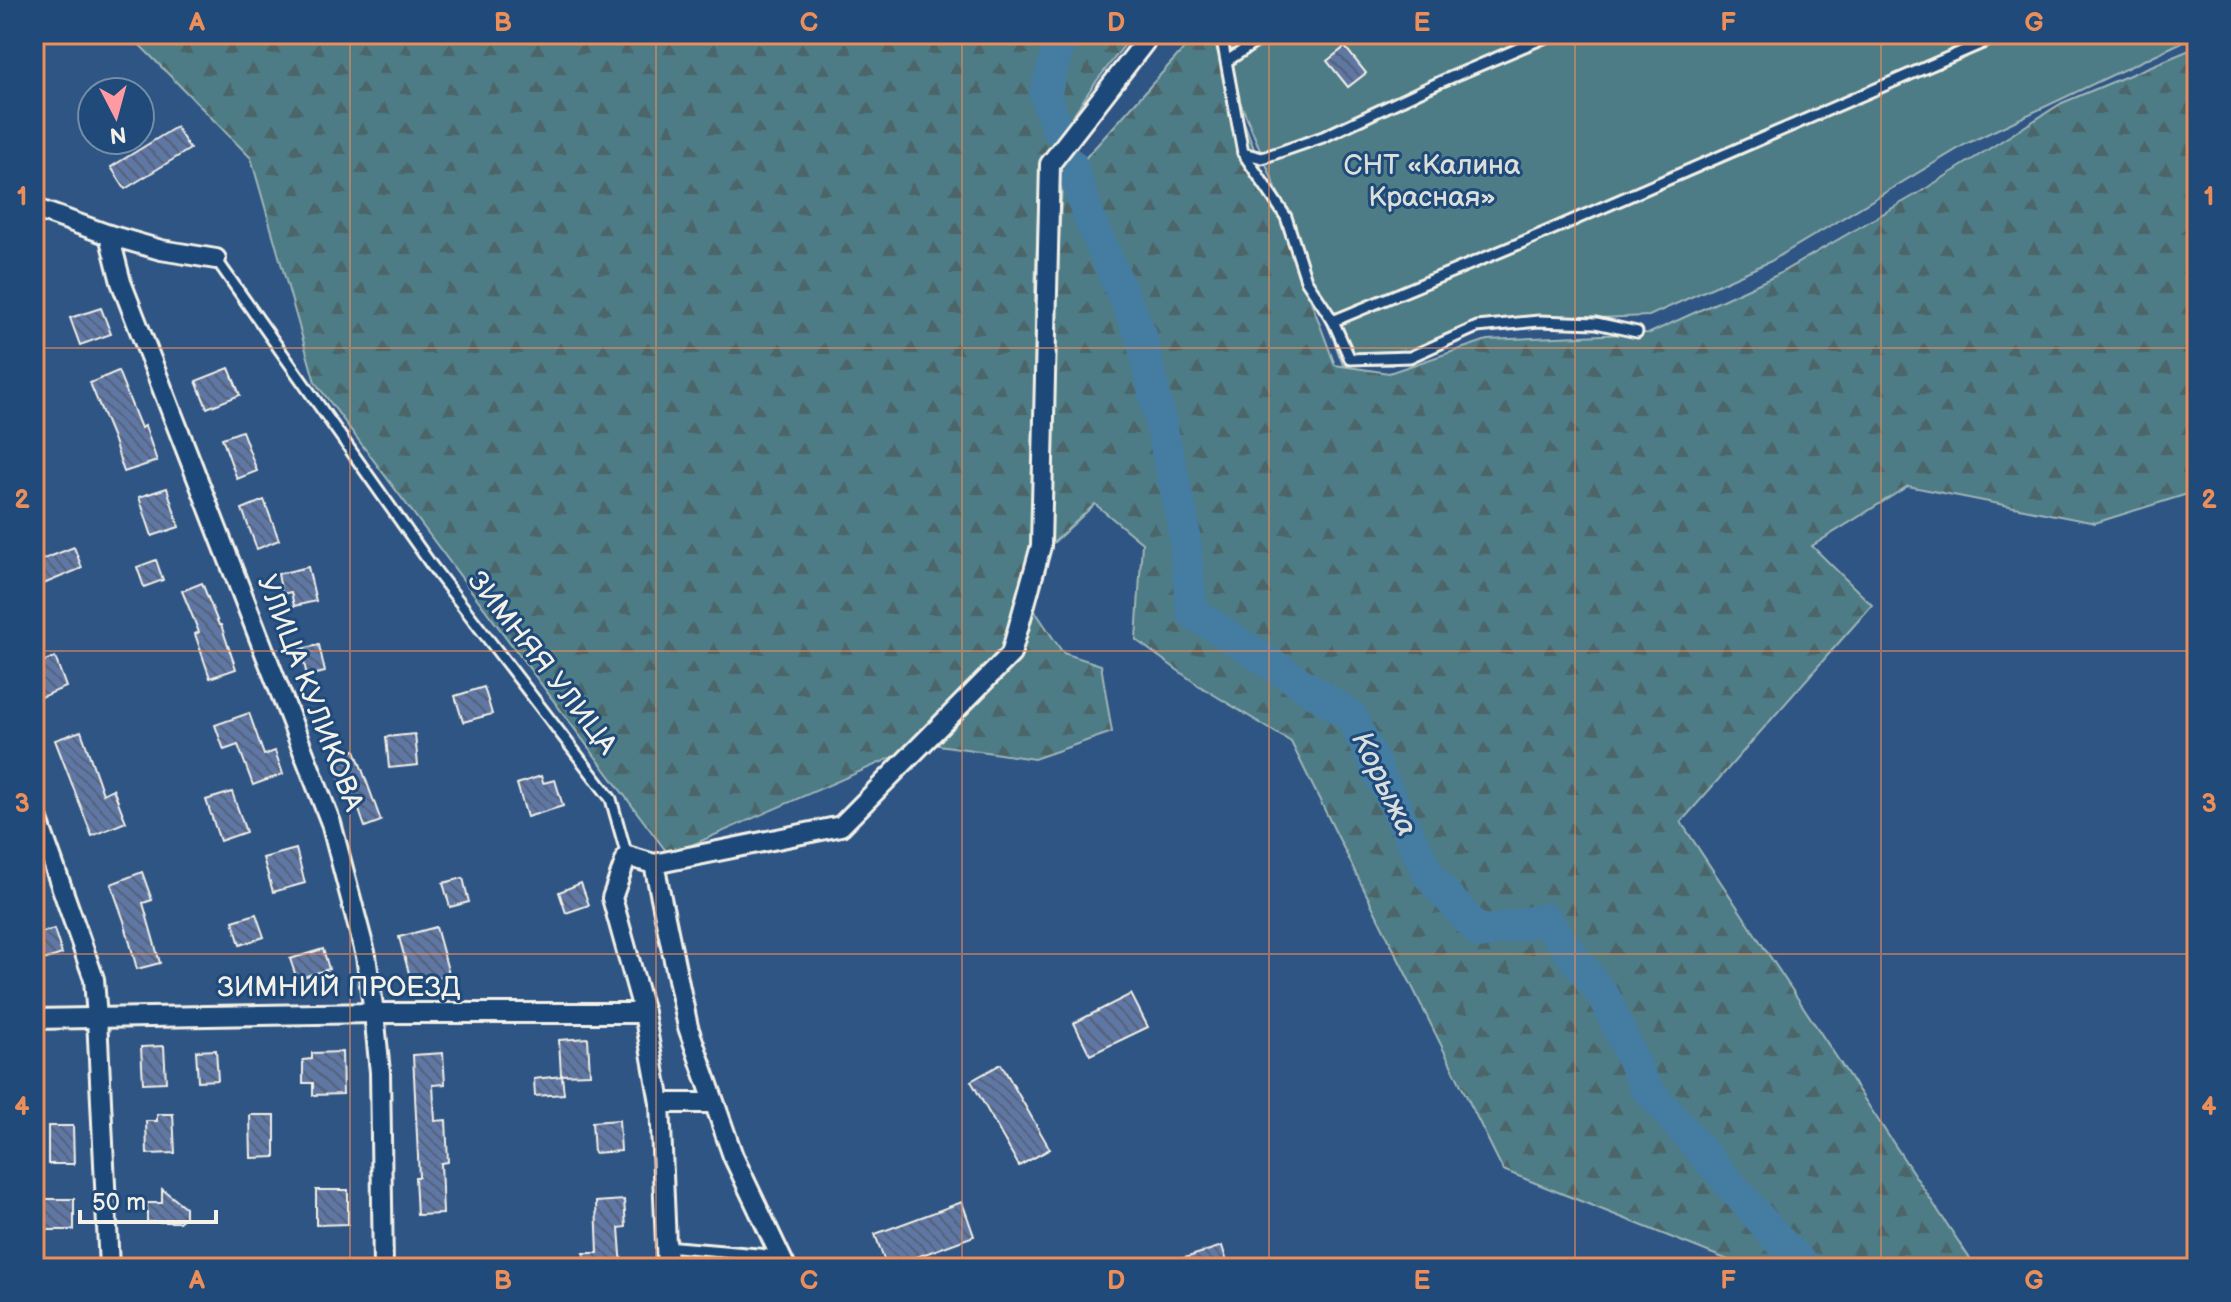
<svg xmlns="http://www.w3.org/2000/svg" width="2231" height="1302" viewBox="0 0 2231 1302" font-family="'Balsamiq Sans',sans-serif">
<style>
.forest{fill:url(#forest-firs);stroke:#a0b6b7;stroke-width:2}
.garden{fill:#4d7c86;stroke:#a0b6b7;stroke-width:2}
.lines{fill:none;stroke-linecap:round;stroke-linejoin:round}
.river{stroke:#457ca1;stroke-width:32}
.building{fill:url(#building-back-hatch);stroke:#f4f1e8;stroke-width:2}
.lane-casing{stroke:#f4f1e8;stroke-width:15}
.street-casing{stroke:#f4f1e8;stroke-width:24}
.lane{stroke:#1f4a7a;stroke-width:9}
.street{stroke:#1f4a7a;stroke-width:18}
.grid{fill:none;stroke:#ec8e59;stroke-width:2;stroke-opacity:0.55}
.labels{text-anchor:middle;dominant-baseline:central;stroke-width:6;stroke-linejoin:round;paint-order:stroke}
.park-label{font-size:28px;fill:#dbdfd9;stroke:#1f4a7a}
.street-label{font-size:28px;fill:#f4f1e8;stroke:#1f4a7a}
.water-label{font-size:30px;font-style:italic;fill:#dadfdd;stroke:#1f4a7a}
.neatline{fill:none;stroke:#ec8e59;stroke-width:3}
.grid-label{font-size:26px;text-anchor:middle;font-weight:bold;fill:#ec8e59}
</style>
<defs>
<pattern id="forest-firs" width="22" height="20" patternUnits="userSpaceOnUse" patternTransform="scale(2)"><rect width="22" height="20" fill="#4d7c86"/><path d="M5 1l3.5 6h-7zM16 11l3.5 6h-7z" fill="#4b6569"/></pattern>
<pattern id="building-back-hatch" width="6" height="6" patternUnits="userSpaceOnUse" patternTransform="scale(2)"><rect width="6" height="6" fill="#5f77a4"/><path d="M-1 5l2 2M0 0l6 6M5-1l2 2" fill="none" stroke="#55627a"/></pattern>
</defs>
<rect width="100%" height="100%" fill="#2f5585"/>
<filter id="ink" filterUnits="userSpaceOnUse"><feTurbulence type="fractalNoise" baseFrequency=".0125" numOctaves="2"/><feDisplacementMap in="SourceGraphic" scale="16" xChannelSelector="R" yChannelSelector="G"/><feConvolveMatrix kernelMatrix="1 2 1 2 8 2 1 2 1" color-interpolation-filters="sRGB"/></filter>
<g filter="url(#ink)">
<g class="forest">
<polygon points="133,34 1133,34 1092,87 1040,165 1035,290 1033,608 1063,653 1101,665 1112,732 1034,759 925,743 669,855 315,382 251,158 133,38"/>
<polygon points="1197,34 1211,34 1335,365 1389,373 1487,340 1650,333 1775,276 1922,191 2062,103 2197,47 2197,491 2095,523 1908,486 1812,546 1872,605 1681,822 1976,1268 1748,1268 1503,1170 1291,742 1198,685 1136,640 1142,543 1095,504 1051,545 1052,377 1062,184"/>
</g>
<polygon class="garden" points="1212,34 2197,34 2197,35 1966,144 1771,261 1649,316 1473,323 1392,365 1343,365 1278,193"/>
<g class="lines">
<g class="river">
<polyline points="1058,130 1045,95 1062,34"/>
<polyline points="1071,164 1090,220 1141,335 1183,522 1192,612 1351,716 1430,877 1480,933 1545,919 1605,998 1644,1085 1775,1236 1806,1268"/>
</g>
</g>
<g class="building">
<polygon points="1345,47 1366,73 1348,87 1327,61"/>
<polygon points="176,127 190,149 125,189 111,167"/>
<polygon points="101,308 111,334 80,345 70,318"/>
<polygon points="229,368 240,395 207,408 196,381"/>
<polygon points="118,371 141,428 145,426 157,461 124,472 113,438 90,383"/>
<polygon points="242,431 257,471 237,479 222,438"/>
<polygon points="167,488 179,527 152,536 139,497"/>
<polygon points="264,500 279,540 257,549 242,509"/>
<polygon points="74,547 82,568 34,588 34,563"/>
<polygon points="156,560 163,580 144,587 137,567"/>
<polygon points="308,567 316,601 294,606 291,592 282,594 278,574"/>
<polygon points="202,583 219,625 221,625 236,669 210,678 195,634 199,632 182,591"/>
<polygon points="319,645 325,672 307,676 301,649"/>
<polygon points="55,657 66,687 39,698 34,683 34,665"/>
<polygon points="484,687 492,714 463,722 455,696"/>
<polygon points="249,713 264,755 275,751 283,774 253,785 238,745 224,750 215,725"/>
<polygon points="81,731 103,794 113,789 126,822 92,836 55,740"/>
<polygon points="415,734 418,765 389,768 386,737"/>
<polygon points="355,750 381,821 365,827 348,779 341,782 332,758"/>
<polygon points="541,776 543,783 555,780 563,806 527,817 517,784"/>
<polygon points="232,792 246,832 220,841 206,800"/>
<polygon points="296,849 305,883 273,892 263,858"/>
<polygon points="142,872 152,900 143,903 160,963 137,969 124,921 111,884"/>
<polygon points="463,878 469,902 450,907 443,883"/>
<polygon points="581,883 589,905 566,913 559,892"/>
<polygon points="256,914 264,937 240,945 233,921"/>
<polygon points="436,927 449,974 412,984 399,937"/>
<polygon points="54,929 62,954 34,963 34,935"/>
<polygon points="323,949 329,969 297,979 290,959"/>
<polygon points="1131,994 1148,1027 1090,1055 1074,1023"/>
<polygon points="588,1038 590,1074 561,1075 559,1040"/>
<polygon points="164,1046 166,1082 143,1083 141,1047"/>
<polygon points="216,1050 218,1080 198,1081 196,1051"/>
<polygon points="342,1052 343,1094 313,1095 313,1083 303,1083 303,1060 312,1059 312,1053"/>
<polygon points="443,1053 445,1084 433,1085 435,1121 446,1120 448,1162 441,1163 443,1214 417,1215 415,1177 419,1177 413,1055"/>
<polygon points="1001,1064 1050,1149 1019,1166 971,1081"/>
<polygon points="562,1076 564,1094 535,1096 534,1079"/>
<polygon points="157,1114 173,1114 175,1153 147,1154 146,1121 157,1121"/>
<polygon points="250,1115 275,1115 275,1157 251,1158"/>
<polygon points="619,1120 621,1151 594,1153 592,1122"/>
<polygon points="48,1126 73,1126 74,1164 48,1164"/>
<polygon points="162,1189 185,1207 185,1217 179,1222 147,1222 147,1203 162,1203"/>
<polygon points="316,1190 348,1190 348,1224 316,1225"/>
<rect x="39" y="1199" width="35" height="31"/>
<polygon points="624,1200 626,1227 619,1228 622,1268 585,1268 584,1253 598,1253 596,1202"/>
<polygon points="962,1202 974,1236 887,1268 875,1234"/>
<polygon points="1222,1246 1229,1268 1163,1268 1163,1265"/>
</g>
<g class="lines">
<g class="lane-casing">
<g id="lane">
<polyline points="1221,34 1243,153 1262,158 1323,137 1440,82 1553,34"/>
<polyline points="1227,61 1268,34"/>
<polyline points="1243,153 1286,217 1306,280 1333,321 1516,245 2003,34"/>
<polyline points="216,259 432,566 611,799 627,856"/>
<polyline points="1333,321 1350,359 1410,357 1477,327 1539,321 1596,323 1637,332"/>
<polyline points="665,1246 780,1256"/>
</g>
</g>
<g class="street-casing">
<g id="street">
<polyline points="34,208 109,235 121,282 331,823 366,956 374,1013 380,1072 383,1268"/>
<polyline points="109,235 161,250 216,259"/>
<polyline points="34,809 94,979 97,1018 109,1268"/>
<polyline points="654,864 841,826 1011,654 1041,546 1050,164 1151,34"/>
<polyline points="34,1019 374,1013 644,1013"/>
<polyline points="660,1103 714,1103"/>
<polyline points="667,1268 660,1103 644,1013 612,898 627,856 654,864 688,1027 733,1156 786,1268"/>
</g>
</g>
<use href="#lane" class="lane"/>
<use href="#street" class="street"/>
</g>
</g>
<path class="grid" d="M350,34V1268M656,34V1268M962,34V1268M1269,34V1268M1575,34V1268M1881,34V1268M34,348H2197M34,651H2197M34,954H2197"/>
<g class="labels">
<g class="park-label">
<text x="1432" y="165">СНТ «Калина<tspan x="1432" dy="32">Красная»</tspan></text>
</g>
<g class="street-label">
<text transform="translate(542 663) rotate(52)">ЗИМНЯЯ УЛИЦА</text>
<text transform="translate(310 693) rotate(69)">УЛИЦА КУЛИКОВА</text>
<text x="339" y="987">ЗИМНИЙ ПРОЕЗД</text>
</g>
<g class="water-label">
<text transform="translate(1384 784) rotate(64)">Корыжа</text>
</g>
</g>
<rect width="2231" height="1302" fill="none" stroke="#1f4a7a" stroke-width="88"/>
<g transform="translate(116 116) rotate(174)"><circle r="38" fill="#1f4a7a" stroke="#748da6" stroke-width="2"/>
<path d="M0-6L14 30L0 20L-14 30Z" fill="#ff9aa2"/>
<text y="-12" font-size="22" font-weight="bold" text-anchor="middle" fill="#f4f1e8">N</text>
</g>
<path d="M80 1210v12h136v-12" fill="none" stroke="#f4f1e8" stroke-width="4"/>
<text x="92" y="1210" font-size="24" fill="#f4f1e8" stroke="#1f4a7a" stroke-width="6" paint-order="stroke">50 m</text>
<rect x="44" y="44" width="2143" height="1214" class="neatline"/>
<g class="grid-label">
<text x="197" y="31">A</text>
<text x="503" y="31">B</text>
<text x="809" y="31">C</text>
<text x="1116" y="31">D</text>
<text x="1422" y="31">E</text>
<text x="1728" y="31">F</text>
<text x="2034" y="31">G</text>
<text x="22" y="205">1</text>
<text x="2209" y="205">1</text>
<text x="22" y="508">2</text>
<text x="2209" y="508">2</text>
<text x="22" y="812">3</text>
<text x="2209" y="812">3</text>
<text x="22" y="1115">4</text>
<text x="2209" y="1115">4</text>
<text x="197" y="1289">A</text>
<text x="503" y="1289">B</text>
<text x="809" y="1289">C</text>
<text x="1116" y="1289">D</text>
<text x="1422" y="1289">E</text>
<text x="1728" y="1289">F</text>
<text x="2034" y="1289">G</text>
</g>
</svg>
